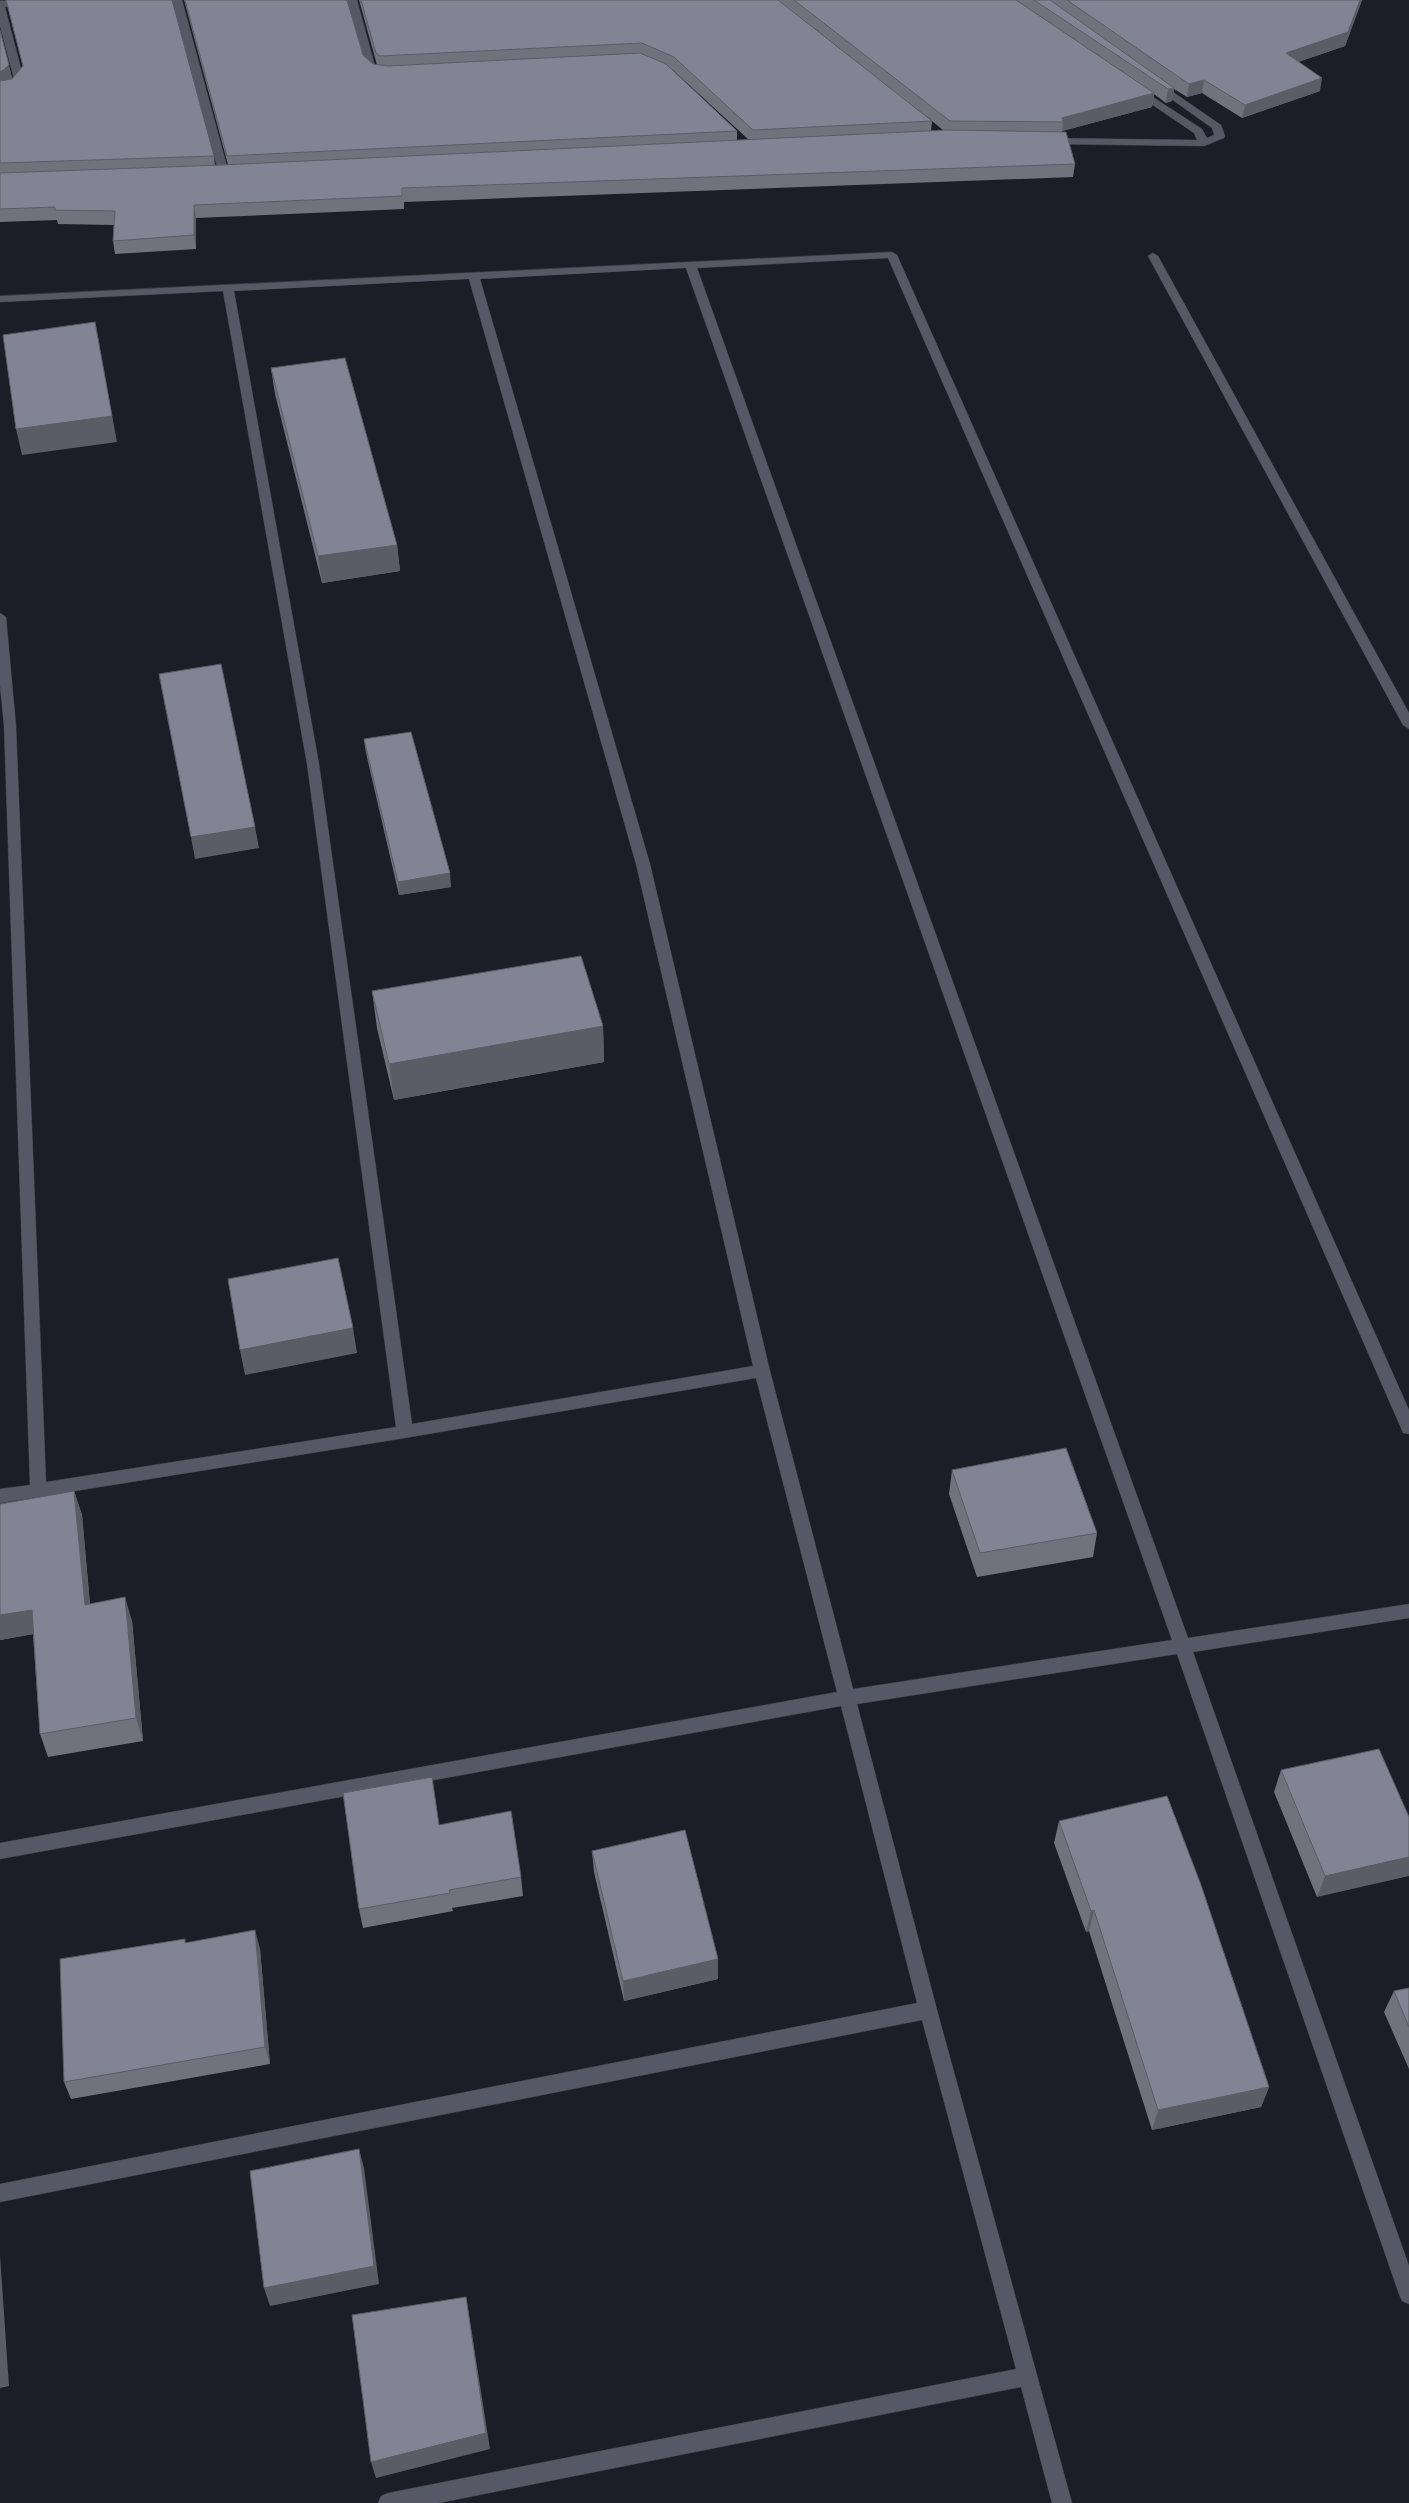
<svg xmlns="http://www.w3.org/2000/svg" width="1409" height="2503" viewBox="0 0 1409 2503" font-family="'Zilla Slab',serif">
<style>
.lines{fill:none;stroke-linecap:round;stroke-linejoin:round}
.street-casing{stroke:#383842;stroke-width:1}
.street{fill:#575866;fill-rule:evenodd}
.wall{fill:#71727e;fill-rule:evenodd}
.shaded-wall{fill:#5c5c67}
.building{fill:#838493;stroke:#5c5c67}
</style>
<rect width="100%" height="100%" fill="#1d1d29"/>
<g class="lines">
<g class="street-casing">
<g id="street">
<polygon points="26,0 31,3 29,5 5,7 24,80 13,91 0,93 0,87 6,86 14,79 0,26 0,1"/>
<polygon points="172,0 182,0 229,174 228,176 224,177 219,174"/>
<polygon points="347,0 357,0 375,66 385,72 385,76 379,76 366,68"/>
<polygon points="1157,81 1221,125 1225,136 1224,138 1204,146 1047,144 1042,141 1047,138 1197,140 1194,133 1132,91 1132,87 1136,86 1202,129 1207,138 1214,135 1212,128 1153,86 1153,82"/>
<path d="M892,252L897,255L1409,1410V1434L1403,1433L1401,1428L888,258L697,268L1188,1638L1409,1604V1618L1193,1652L1409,2266V2304L1402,2301L1399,2294L1177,1654L857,1704L937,2010L1072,2503H1052L1021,2387L439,2503H378L381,2496L388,2493L1016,2369L922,2020L0,2202V2184L917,2003L841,1706L0,1859V1843L837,1692L756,1378L405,1438L0,1503V1489L30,1485L4,726L0,685V613L6,617L16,726L46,1482L396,1427L307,764L223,291L0,302V296ZM686,268L1172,1640L853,1689L770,1371L650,864L480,279ZM469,279L636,864L753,1366L412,1424L319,764L234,291Z"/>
<polygon points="1153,253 1158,256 1409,713 1409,729 1403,725 1148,256"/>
</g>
</g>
<use href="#street" class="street"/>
</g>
<g class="wall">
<path d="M6,0L214,156L215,166L228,165L184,0H347L363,55L373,64L377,65L359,0H1362L1345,46L1298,62L1320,91L1242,118L1202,93L1187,97L1174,89L1172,101L1166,103L1154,94L1152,107L1062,131V132L1075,164L1073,177L404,202V209L196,218V249L115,254L113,241L114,225L58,224L57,220L0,222V30L12,78L23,67ZM671,69L674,71L749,140L737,141V131ZM932,121L944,131H931Z"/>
<polygon points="271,368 397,545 400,571 322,583 275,394"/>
<polygon points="364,739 451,887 399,895 366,753"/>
<polygon points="372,991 603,1026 604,1062 394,1100 377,1028"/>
<polygon points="952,1470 1097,1533 1093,1557 977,1577 949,1494"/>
<polygon points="74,1491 82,1515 90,1604 132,1621 143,1741 48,1757 40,1734 33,1634 0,1640"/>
<polygon points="1281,1770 1409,1817 1317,1897 1274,1792"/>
<polygon points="1059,1821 1269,2087 1261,2107 1152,2130 1089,1931 1086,1932 1054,1843"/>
<polygon points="439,1825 521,1877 523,1896 452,1908 453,1911 363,1928 359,1909"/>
<polygon points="592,1851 718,1979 624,2001 594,1872"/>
<polygon points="260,1949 270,2064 71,2099 64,2082"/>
<polygon points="1409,1988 1409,2069 1384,2012 1394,1991"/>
</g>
<g class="shaded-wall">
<polygon points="1360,0 1362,0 1345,46 1283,67 1286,53"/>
<polygon points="9,65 12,78 0,85 0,71"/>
<polygon points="1322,78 1320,91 1242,118 1245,105"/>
<polygon points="1204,80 1202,93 1187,97 1189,84"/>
<polygon points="1174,88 1172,101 1166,103 1168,89"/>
<polygon points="1154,93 1152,107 1062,131 1063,122 1062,118"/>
<polygon points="194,205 196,218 196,249 194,235"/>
<polygon points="95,322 117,442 22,455 16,429"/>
<polygon points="397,545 400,571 322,583 318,556"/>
<polygon points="255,827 259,848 195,859 191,837"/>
<polygon points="450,873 451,887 399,895 398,882"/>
<polygon points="603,1026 604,1062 394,1100 389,1064"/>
<polygon points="353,1328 357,1353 245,1375 240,1350"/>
<polygon points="74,1491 82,1515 92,1628 85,1605"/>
<polygon points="125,1597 132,1621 143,1741 136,1718"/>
<polygon points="32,1610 40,1633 0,1640 0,1615"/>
<polygon points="1409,1857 1409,1876 1317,1897 1325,1876"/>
<polygon points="1094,1910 1089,1931 1086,1932 1091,1911"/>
<polygon points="255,1930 260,1949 270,2064 265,2047"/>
<polygon points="718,1959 718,1979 624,2001 623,1981"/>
<polygon points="1269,2087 1261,2107 1152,2130 1158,2110"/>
<polygon points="359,2149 364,2168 379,2284 270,2306 264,2288"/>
<polygon points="0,2255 9,2386 0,2388"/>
<polygon points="466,2297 469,2315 490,2449 376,2478 371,2462"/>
</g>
<g class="building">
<polygon points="6,0 172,0 214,156 0,163 0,81 12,79 23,66"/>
<polygon points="185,0 347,0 363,55 373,64 388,66 640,53 666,64 737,131 227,156"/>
<polygon points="361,0 778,0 932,121 753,130 674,57 642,43 380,56 376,53"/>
<polygon points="794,0 1016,0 1154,93 1062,118 1063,122 950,121"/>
<polygon points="1034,0 1050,0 1174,88 1168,89"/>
<polygon points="1067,0 1360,0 1348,32 1286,53 1322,78 1245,105 1204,80 1189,84"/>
<polygon points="0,30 9,65 2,71 0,71"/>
<polygon points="947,130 1066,132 1075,164 402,188 402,196 194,205 194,235 113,241 115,211 55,210 55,207 0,209 0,173 222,165"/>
<polygon points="95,322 112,416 16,429 3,335"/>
<polygon points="345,358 397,545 318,556 271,368"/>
<polygon points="221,664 255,827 191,837 159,674"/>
<polygon points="411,732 450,873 398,882 364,739"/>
<polygon points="581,956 603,1026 389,1064 372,991"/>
<polygon points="338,1258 353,1328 240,1350 228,1279"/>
<polygon points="1066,1448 1097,1533 980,1553 952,1470"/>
<polygon points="74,1491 85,1605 125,1597 136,1718 40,1734 32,1610 0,1615 0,1504"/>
<polygon points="1379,1749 1409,1817 1409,1857 1325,1876 1281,1770"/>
<polygon points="432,1777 439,1825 511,1811 521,1877 449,1890 450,1893 359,1909 343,1793"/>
<polygon points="1167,1796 1201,1885 1269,2087 1158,2110 1094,1910 1091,1911 1059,1821"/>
<polygon points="685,1830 718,1959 623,1981 592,1851"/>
<polygon points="255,1930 265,2047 64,2082 60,1959 185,1939 185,1943"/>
<polygon points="1409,1988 1409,2027 1394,1991"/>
<polygon points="359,2149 374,2266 264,2288 250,2171"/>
<polygon points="466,2297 486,2433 371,2462 352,2315"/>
</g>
</svg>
